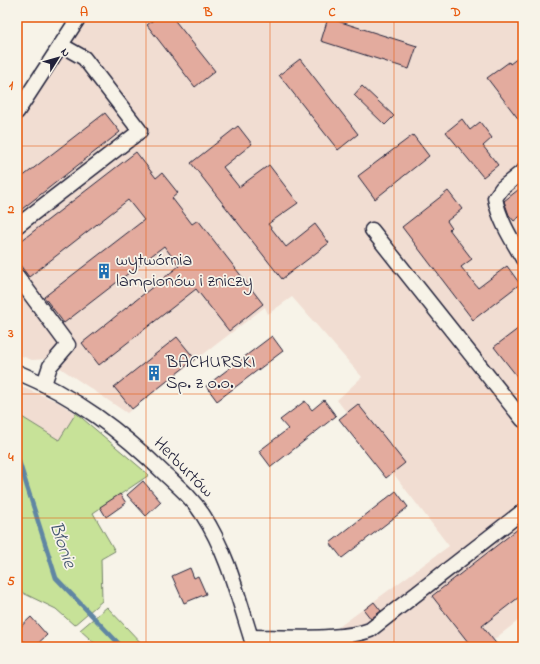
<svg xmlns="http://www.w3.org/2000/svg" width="540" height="664" viewBox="0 0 540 664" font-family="'Indie Flower',sans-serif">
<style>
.built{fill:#f1ddd2}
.green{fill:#c7e298;stroke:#74826a}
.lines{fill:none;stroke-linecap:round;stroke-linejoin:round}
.stream{stroke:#6086a3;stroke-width:4.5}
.building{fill:#e3ab9e;stroke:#22223b}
.minor-casing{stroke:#22223b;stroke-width:17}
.minor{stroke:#f7f3e8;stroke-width:14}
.grid{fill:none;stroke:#e8590c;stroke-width:1;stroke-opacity:0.55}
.labels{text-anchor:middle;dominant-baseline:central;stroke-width:3.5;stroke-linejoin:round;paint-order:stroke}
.poi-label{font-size:18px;fill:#22223b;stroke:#f7f3e8;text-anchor:start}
.street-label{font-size:18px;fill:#22223b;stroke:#f7f3e8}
.water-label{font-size:19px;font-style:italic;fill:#41546f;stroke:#f7f3e8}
.neatline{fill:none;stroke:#e8590c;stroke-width:1.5}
.grid-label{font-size:13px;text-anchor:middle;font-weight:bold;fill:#e8590c}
</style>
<rect width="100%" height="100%" fill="#f7f3e8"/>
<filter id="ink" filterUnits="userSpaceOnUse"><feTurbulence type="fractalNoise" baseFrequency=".025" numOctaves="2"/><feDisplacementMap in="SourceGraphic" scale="8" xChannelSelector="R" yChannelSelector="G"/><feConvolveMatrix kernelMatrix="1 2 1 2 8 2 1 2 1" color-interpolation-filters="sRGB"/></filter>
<g filter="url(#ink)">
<g class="built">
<polygon points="88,17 523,17 523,617 484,647 342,647 332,632 449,546 337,400 362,377 292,297 268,314 265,307 127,413 47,359 32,360 17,354 17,126"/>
<polygon points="17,385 56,401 76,413 59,440 17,414"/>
</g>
<g class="green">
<polygon points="76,413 149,475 93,513 115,551 101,559 102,601 74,625 56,609 23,593 17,585 17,414 59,440"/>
<polygon points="107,607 145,647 99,647 80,630"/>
</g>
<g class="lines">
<polyline class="stream" points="17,455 56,578 122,647"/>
</g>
<g class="building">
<polygon points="157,17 172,17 215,71 195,87 147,25"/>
<polygon points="328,18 417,46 409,69 321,41"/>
<polygon points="523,54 523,125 487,78 509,62 510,64"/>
<polygon points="300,59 358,134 338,150 279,75"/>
<polygon points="362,86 394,116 385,125 354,95"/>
<polygon points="105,113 120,132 17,213 17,181"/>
<polygon points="462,119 470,130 480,122 492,138 483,146 498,165 483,177 446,132"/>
<polygon points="238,126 252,144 223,167 239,187 269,165 298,203 268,224 286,247 315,224 329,243 282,279 191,163"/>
<polygon points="413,135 429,156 375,199 358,176"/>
<polygon points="136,152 156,178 162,173 178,193 172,198 192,224 198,220 263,304 229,331 196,289 99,365 82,343 179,266 164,246 64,323 44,297 144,220 128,200 29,277 17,261 17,244"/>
<polygon points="523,186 523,214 514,221 509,215 504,201"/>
<polygon points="448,191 462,209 447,221 451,227 449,229 472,259 461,267 478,288 507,266 520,284 473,320 402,227"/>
<polygon points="523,325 523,384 494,347"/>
<polygon points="272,336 283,351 217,401 206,386"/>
<polygon points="177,337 195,359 132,409 114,387"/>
<polygon points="324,400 336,416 271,467 259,451 288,429 280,420 305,401 312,410"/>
<polygon points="358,404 405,463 386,478 339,419"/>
<polygon points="143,481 161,502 146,516 127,495"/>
<polygon points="396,491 408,507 342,558 330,543"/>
<polygon points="120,494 126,503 106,517 100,507"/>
<polygon points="523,525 523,594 482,626 499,647 472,647 432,596"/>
<polygon points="190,568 194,578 198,576 206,594 184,603 172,576"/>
<polygon points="374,602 381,611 371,619 364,610"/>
<polygon points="31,617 47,635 34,647 29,647 17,634 17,630"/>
</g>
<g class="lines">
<g class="minor-casing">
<g id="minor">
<polyline points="17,112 79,17"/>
<path d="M523,171L502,188L495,198C499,220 512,240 523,259"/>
<polyline points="17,226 140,131 84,58 61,45"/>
<polyline points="372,230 523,420"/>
<polyline points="17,276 68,345 50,366 44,384"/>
<path d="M17,372C75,396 121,431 166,475C179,487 193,499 203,515C229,555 239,602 254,647"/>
<path d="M251,637C283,637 342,641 370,630L523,511"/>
</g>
</g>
<use href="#minor" class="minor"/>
</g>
</g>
<path class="grid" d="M146,17V647M270,17V647M394,17V647M17,146H523M17,270H523M17,394H523M17,518H523"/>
<defs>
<g id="building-bare" transform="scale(1.2)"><path d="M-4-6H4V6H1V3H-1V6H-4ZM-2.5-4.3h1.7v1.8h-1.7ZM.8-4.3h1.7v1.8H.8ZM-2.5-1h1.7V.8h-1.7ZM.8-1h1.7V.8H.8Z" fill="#1f6fb2" stroke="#f7f3e8" stroke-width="2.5" paint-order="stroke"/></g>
</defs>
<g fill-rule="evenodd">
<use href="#building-bare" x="104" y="271"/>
<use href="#building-bare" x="154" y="373"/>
</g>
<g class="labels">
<g class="poi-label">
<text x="116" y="261">wytwórnia<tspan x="116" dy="21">lampionów i zniczy</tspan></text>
<text x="166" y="363">BACHURSKI<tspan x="166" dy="21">Sp. z o.o.</tspan></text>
</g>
<g class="street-label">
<text transform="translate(183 468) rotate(45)">Herburtów</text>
</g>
<g class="water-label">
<text transform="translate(62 545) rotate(71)">Błonie</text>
</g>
</g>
<rect width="540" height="664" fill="none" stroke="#f7f3e8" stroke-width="44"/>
<g transform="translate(58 58) rotate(53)" stroke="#f7f3e8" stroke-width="3" paint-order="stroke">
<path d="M0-3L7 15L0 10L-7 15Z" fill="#22223b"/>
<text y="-6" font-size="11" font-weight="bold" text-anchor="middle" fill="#22223b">N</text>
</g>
<rect x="22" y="22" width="496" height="620" class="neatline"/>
<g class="grid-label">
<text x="84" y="16">A</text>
<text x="208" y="16">B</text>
<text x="332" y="16">C</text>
<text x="456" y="16">D</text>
<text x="11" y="89">1</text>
<text x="11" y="213">2</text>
<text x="11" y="337">3</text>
<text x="11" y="461">4</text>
<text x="11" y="585">5</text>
</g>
</svg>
